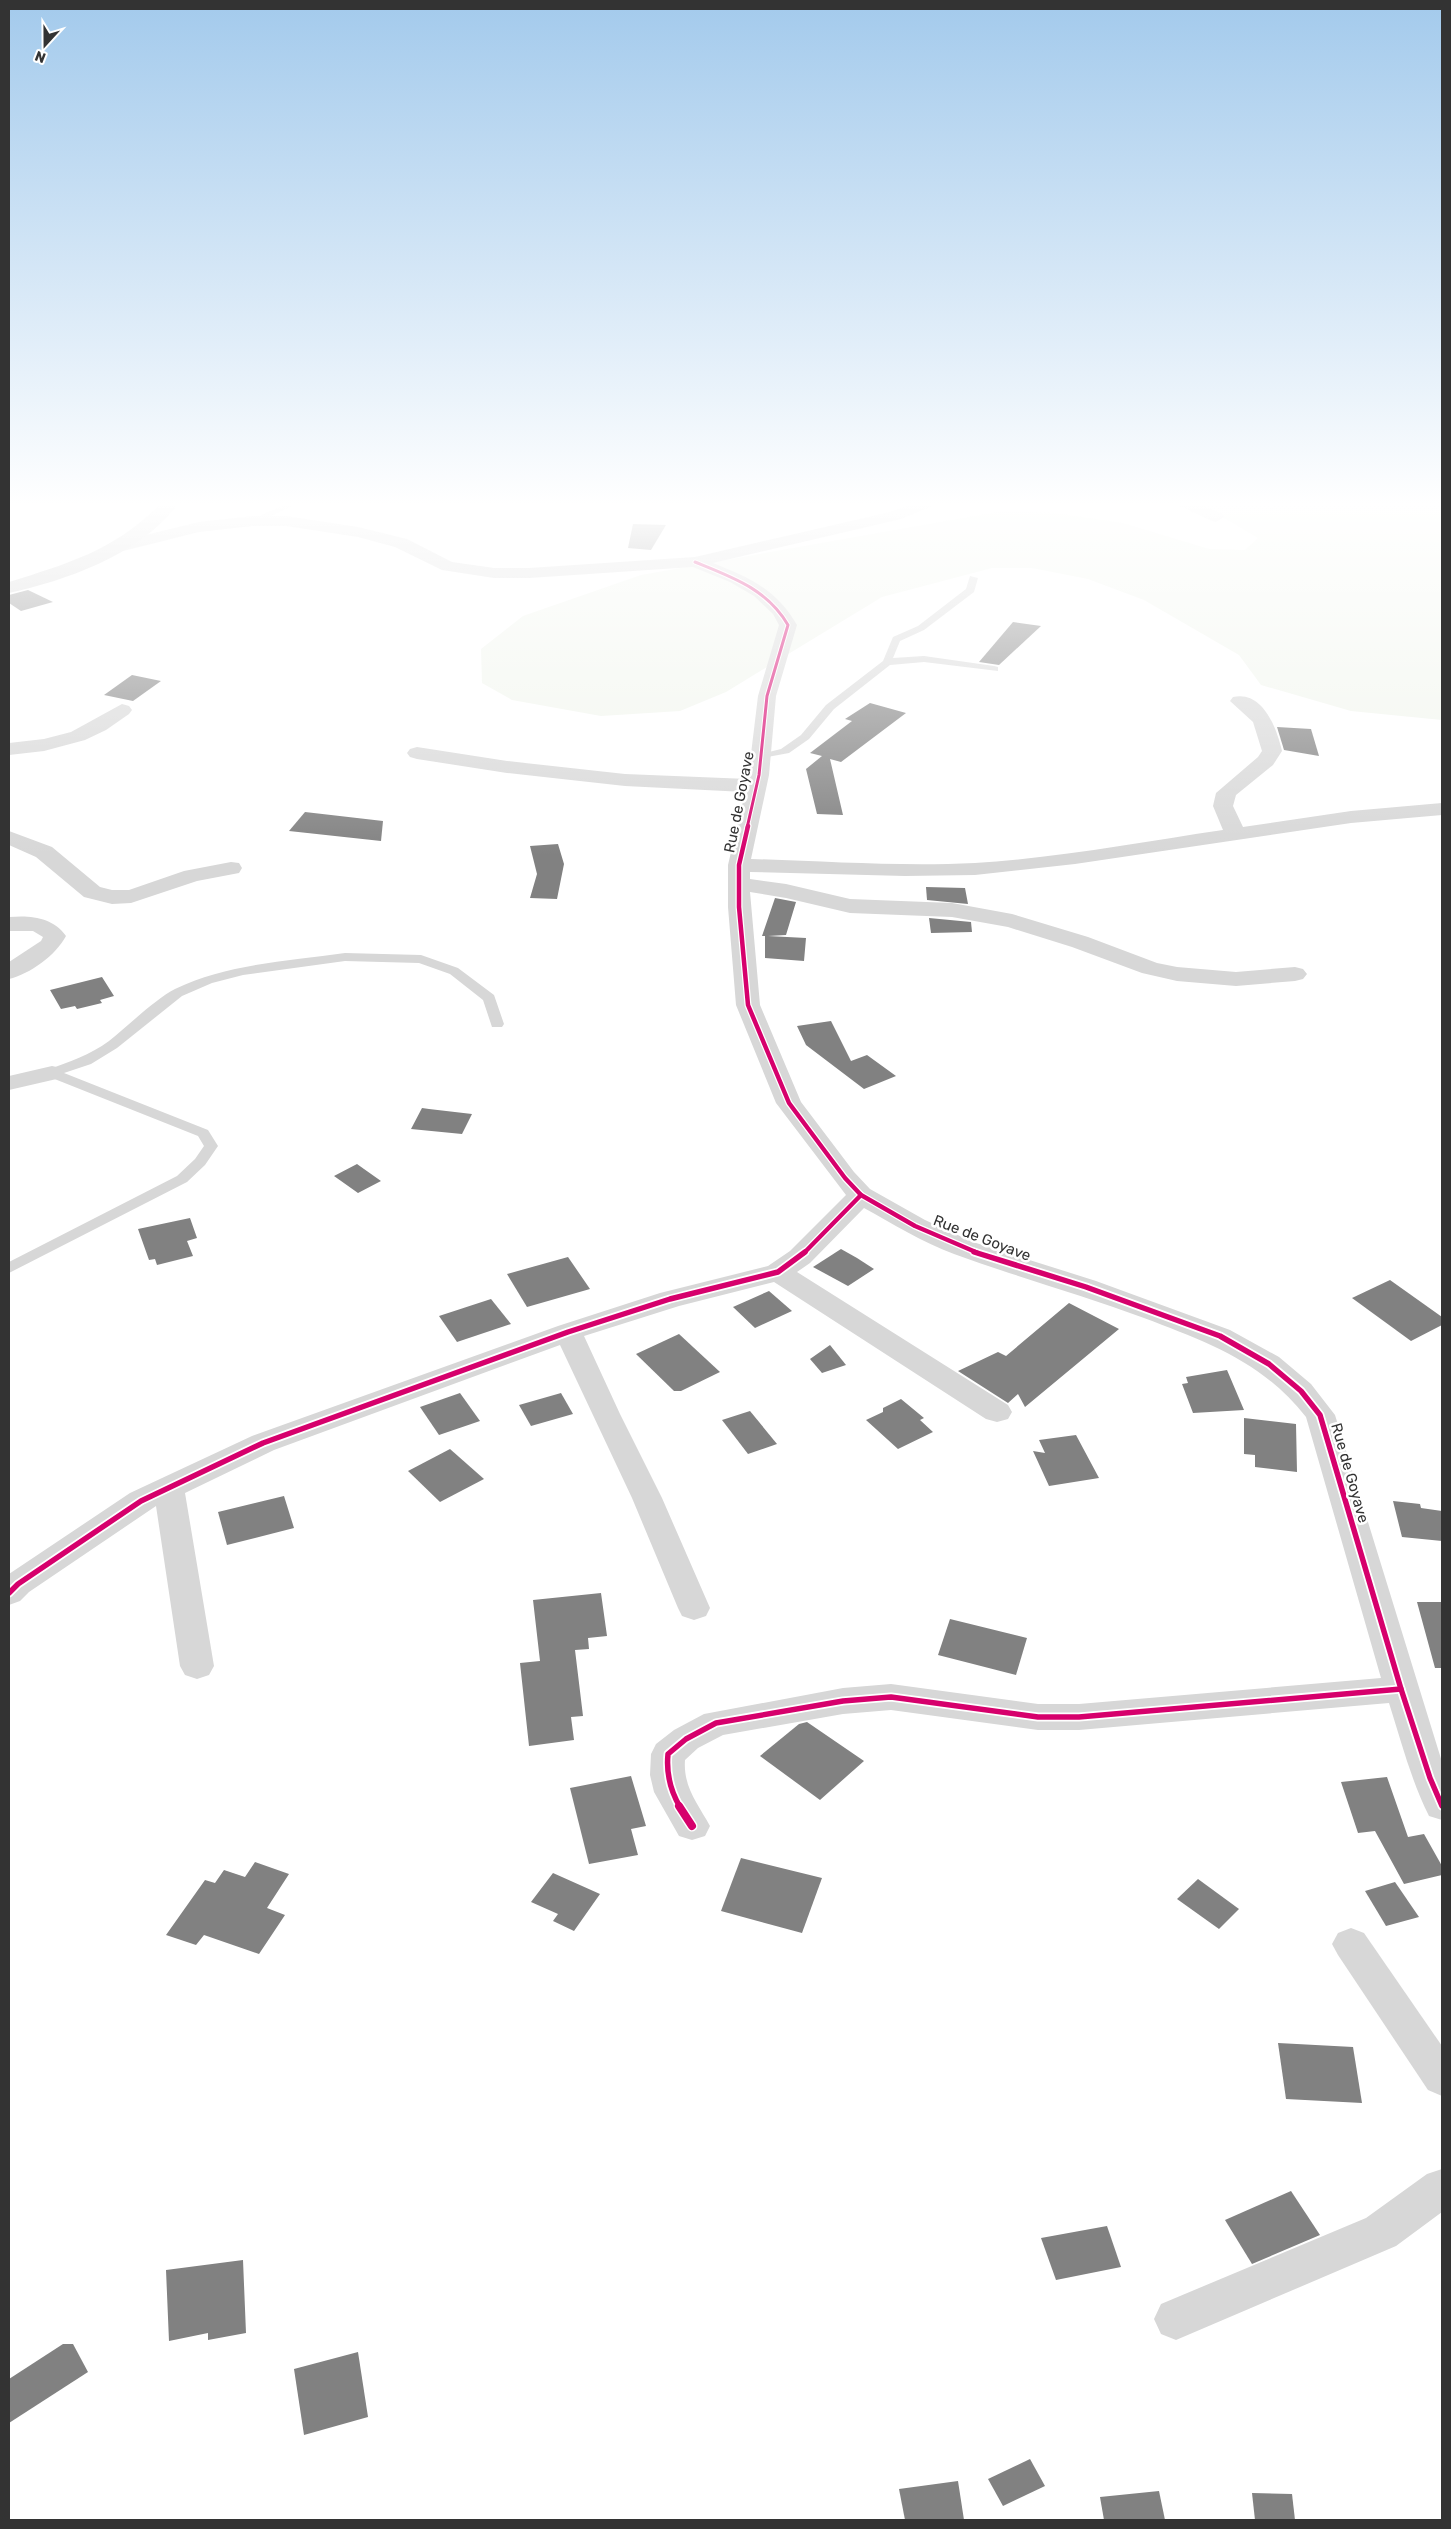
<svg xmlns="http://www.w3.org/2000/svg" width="1451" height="2529" viewBox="0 0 1451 2529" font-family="Rubik,sans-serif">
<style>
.green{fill:#f1f5ed}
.building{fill:#818181}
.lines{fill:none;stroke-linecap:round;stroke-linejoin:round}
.service{fill:#d7d7d7;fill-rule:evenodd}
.minor{fill:#d7d7d7;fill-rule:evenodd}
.secondary{fill:#d0d0d0;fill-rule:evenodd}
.cycleway-far3-casing{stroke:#fff;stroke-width:5}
.cycleway-far2-casing{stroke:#fff;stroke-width:7}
.cycleway-far1-casing{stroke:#fff;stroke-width:9}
.cycleway-casing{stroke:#fff;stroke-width:11}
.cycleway-far3{stroke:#d6006c;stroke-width:3}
.cycleway-far2{stroke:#d6006c;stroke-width:4.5}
.cycleway-far1{stroke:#d6006c;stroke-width:5.5}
.cycleway{stroke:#d6006c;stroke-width:8}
.labels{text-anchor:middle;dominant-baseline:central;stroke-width:5;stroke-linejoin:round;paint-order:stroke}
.street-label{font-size:15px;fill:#333;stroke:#fff}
</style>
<rect width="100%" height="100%" fill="#fff"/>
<polygon class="green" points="1195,501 1438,501 1442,504 1442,720 1351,711 1261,685 1239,655 1144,600 1088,579 1032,568 992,568 882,597 726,692 680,711 601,716 512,700 482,683 481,649 523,616 641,575 1002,511 1056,513 1123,523 1209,549 1245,550 1258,538"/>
<g class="building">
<polygon points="633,524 666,525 651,550 628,548"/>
<polygon points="28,590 53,602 21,611 9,603 9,595"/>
<polygon points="1013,622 1041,626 999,665 979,662"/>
<polygon points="132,675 161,681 133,701 104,695"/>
<polygon points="870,703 906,713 841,762 830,759 843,815 817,814 806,769 822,756 810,753 852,721 845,719"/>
<polygon points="1277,727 1311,729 1319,756 1284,750"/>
<polygon points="305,812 383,821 381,841 289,831"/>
<polygon points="558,844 564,864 557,899 530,898 537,874 530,846"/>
<polygon points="926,887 965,888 968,904 927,900"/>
<polygon points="775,898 796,902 786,935 768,936 806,938 804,961 765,958 765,936 762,936"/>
<polygon points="929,918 971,922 972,932 931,933"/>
<polygon points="102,977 114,996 100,1000 102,1003 77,1009 75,1006 61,1009 50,990"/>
<polygon points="831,1021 851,1061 867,1055 896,1076 864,1089 806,1045 797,1026"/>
<polygon points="422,1108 429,1109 472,1114 462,1134 411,1129"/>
<polygon points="357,1164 364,1169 381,1181 358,1193 334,1176"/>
<polygon points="190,1218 197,1238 187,1241 193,1256 157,1265 155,1259 149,1260 138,1229"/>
<polygon points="841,1249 857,1258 874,1269 848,1286 813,1267"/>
<polygon points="568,1257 590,1289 527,1307 507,1274"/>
<polygon points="1390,1280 1442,1317 1442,1325 1411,1341 1352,1298"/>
<polygon points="769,1291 792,1311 755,1328 733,1307"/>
<polygon points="491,1299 511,1324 457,1342 439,1316"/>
<polygon points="1069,1303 1119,1329 1025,1407 1018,1394 1008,1403 958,1371 998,1352 1006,1356"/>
<polygon points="679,1334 720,1372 681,1391 674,1391 636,1354"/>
<polygon points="830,1345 846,1365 822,1373 810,1359"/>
<polygon points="1227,1370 1244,1410 1193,1413 1182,1384 1188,1383 1186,1377"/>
<polygon points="460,1393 480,1421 439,1435 420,1407"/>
<polygon points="561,1393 573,1414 531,1426 519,1405"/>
<polygon points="901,1399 924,1418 920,1420 933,1432 898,1449 866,1420 883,1412 883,1408"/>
<polygon points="750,1411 777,1444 748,1454 722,1420"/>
<polygon points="1244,1418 1296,1424 1297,1472 1255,1467 1255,1455 1244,1454"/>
<polygon points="1076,1435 1099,1478 1049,1486 1033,1451 1045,1453 1039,1440"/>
<polygon points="450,1449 484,1479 440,1502 408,1471"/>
<polygon points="284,1496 294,1528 227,1545 218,1512"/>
<polygon points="1393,1501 1420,1504 1421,1508 1442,1511 1442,1541 1402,1537"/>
<polygon points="601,1593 607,1636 588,1638 589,1649 575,1650 583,1716 571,1717 574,1740 529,1746 520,1663 540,1661 533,1600"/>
<polygon points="1417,1602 1442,1602 1442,1668 1435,1668"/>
<polygon points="950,1619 1027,1638 1016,1675 938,1655"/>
<polygon points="807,1722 864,1761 820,1800 760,1756 799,1724"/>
<polygon points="631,1776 646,1826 631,1829 638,1855 589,1864 570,1788"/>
<polygon points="1387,1777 1408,1837 1424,1834 1442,1866 1442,1875 1404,1884 1375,1831 1358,1833 1341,1782"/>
<polygon points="741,1858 822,1878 802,1933 721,1911"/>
<polygon points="255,1862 289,1874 267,1908 285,1915 259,1954 204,1935 196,1945 166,1935 205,1880 215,1883 224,1870 245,1877"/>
<polygon points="553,1873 600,1894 574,1931 553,1921 558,1914 531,1902"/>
<polygon points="1198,1879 1239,1909 1219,1929 1177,1899"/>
<polygon points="1395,1882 1419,1917 1386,1926 1365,1891"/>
<polygon points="1278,2043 1353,2047 1362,2103 1286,2099"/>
<polygon points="1291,2191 1320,2235 1252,2264 1225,2220"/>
<polygon points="1107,2226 1121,2267 1056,2280 1041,2238"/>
<polygon points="243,2260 246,2333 208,2340 208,2333 169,2341 166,2270"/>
<polygon points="63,2344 73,2344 88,2372 9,2423 9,2379"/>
<polygon points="358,2352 368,2417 304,2435 294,2369"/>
<polygon points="1030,2459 1045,2486 1003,2506 988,2479"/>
<polygon points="958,2481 964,2520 905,2520 899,2489"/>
<polygon points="1159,2491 1165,2520 1104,2520 1100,2497"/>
<polygon points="1252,2493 1292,2494 1295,2520 1255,2520"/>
</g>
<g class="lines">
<g class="service">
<polygon points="292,501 303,501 256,523 249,521"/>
<path d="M663,501H691C685,505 668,506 663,501Z"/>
<polygon points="970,576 978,578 974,592 924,630 900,641 893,658 924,656 994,666 998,667 998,671 924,662 890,665 834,709 809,739 789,753 757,759 757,755 781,749 801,735 826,705 883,661 893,637 918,626 966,589"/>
<path d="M345,953L421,955L458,968L494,995L504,1024L502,1027H492L483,1000L450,974L419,963L345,961L243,975L212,983L182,996L117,1048L91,1064L64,1073L208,1130L218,1146L205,1165L187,1182L9,1273V1262L177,1176L195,1159L204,1146L198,1136L47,1076L45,1073L47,1070C69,1062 90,1055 109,1041C128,1026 154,1000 175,989C227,964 288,961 345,953Z"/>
</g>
<g class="minor">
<path d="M918,501H939L937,504L901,519L713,563C750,578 776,589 797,625L776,696L769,775L751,859C825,861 901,867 975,863C1058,858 1141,842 1223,830L1213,806L1216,793L1258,757L1262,751L1253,722L1230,701L1233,697C1263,690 1277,729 1282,751L1273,765L1236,795L1233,806L1243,827L1351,811L1442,803V815L1351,823L1075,864L975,875L905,876L750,872V879L786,884L850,899L952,903L1012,914L1088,937L1157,963L1177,967L1236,972L1295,967L1303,969L1307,974L1303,979L1295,981L1236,986L1177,981L1142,973L1072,947L1008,927L952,917L850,913L786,898L750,892L760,1005L801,1102L854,1172L870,1189L925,1220L973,1242L1096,1281L1230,1330L1279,1357L1311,1384L1335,1415L1442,1762V1820L1429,1816C1411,1780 1401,1741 1389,1703L1079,1730H1038L891,1710L843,1714L723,1735L698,1748L685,1760C683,1787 698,1804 710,1826L705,1836L692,1840L679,1836L654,1792L650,1775L651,1754L656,1744L674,1730L704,1714L843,1688L891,1684L1038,1704H1079L1381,1678L1306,1417C1263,1362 1207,1342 1144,1318C1082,1295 1017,1277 954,1254C922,1242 893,1224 864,1208L810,1263L797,1272L1008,1405L1012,1412L1008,1419L997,1422L986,1419L774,1282L679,1306L584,1336L620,1414L662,1498L710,1608L706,1616L694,1620L682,1616L678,1608L632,1498L560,1345L274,1450L185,1493L214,1666L209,1675L197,1679L185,1675L180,1666L156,1506L29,1592L20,1601L9,1605V1574L130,1493L252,1436L558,1326L660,1293L768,1266L790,1251L846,1195L776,1103L736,1005L728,907V865L745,792L625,786L507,773L417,759L410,757L407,753L410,749L417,747L507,761L625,774L748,779L758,696L779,625L773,614L754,596L730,582L693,567L529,578H494L442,570L395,547L358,537L286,526H253L199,532L123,551L117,550L115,546L117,542L199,522L253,516H286L358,527L407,539L452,562L494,568H529L695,557L890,512Z"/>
<polygon points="1173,501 1194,501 1222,514 1224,517 1216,522 1210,520 1175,504"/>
<polygon points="122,704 129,706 132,710 129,714 106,730 85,740 44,751 9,755 9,743 44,739 71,732"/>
<polygon points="9,831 52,847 100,887 112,890 129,890 184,871 231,862 239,863 242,868 239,873 197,881 131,903 112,904 84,897 36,857 9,845"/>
<path d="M9,917C30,915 53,917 66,936C56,955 30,974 9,979V962L41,941L43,937L33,931H9Z"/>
<polygon points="52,1066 61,1068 64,1073 61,1078 9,1090 9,1076"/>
<polygon points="1351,1928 1364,1933 1442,2046 1442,2096 1428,2090 1338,1955 1332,1944 1338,1933"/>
<polygon points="1442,2169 1442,2212 1396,2246 1176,2340 1161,2334 1154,2319 1161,2304 1366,2218 1427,2174"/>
</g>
<path class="secondary" d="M163,501H180C144,553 68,580 9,593V582C70,563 118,549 163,501Z"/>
<g class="cycleway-far3-casing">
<path id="cycleway-far3" d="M695,562C732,577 767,589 788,625L767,696L759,775L747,828"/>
</g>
<g class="cycleway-far2-casing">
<g id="cycleway-far2">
<polyline points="748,826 739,865 739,907 748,1005 789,1103 845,1178 861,1195 915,1226 978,1253"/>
<polyline points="804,1253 861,1195"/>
</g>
</g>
<g class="cycleway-far1-casing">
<g id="cycleway-far1">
<polyline points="974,1252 1086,1287 1220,1336 1269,1364 1301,1391 1320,1415 1401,1689 1430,1778 1442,1806"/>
<polyline points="9,1593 18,1584 141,1501 263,1443 568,1332 670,1299 778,1272 805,1252"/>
<path d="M680,1807C670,1790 666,1774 668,1754L686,1739L716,1723L843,1701L891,1697L1038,1717H1079L1401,1689"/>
</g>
</g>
<g class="cycleway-casing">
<polyline id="cycleway" points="679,1806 692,1826"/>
</g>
<use href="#cycleway-far3" class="cycleway-far3"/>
<use href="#cycleway-far2" class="cycleway-far2"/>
<use href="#cycleway-far1" class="cycleway-far1"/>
<use href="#cycleway" class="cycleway"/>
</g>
<linearGradient id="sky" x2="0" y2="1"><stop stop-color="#a3caec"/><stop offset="0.59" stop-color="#fff"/><stop offset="1" stop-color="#fff" stop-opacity="0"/></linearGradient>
<rect width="1451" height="855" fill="url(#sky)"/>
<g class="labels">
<g class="street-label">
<text transform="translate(739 802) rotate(-79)">Rue de Goyave</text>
<text transform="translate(982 1238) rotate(21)">Rue de Goyave</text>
<text transform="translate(1350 1473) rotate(74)">Rue de Goyave</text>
</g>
</g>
<rect width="1451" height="2529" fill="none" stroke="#333333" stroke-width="20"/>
<g transform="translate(45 45) rotate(201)" stroke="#ffffff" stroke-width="4" paint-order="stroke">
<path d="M0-4L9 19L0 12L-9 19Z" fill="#333333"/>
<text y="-8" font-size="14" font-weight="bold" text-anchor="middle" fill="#333333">N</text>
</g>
</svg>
